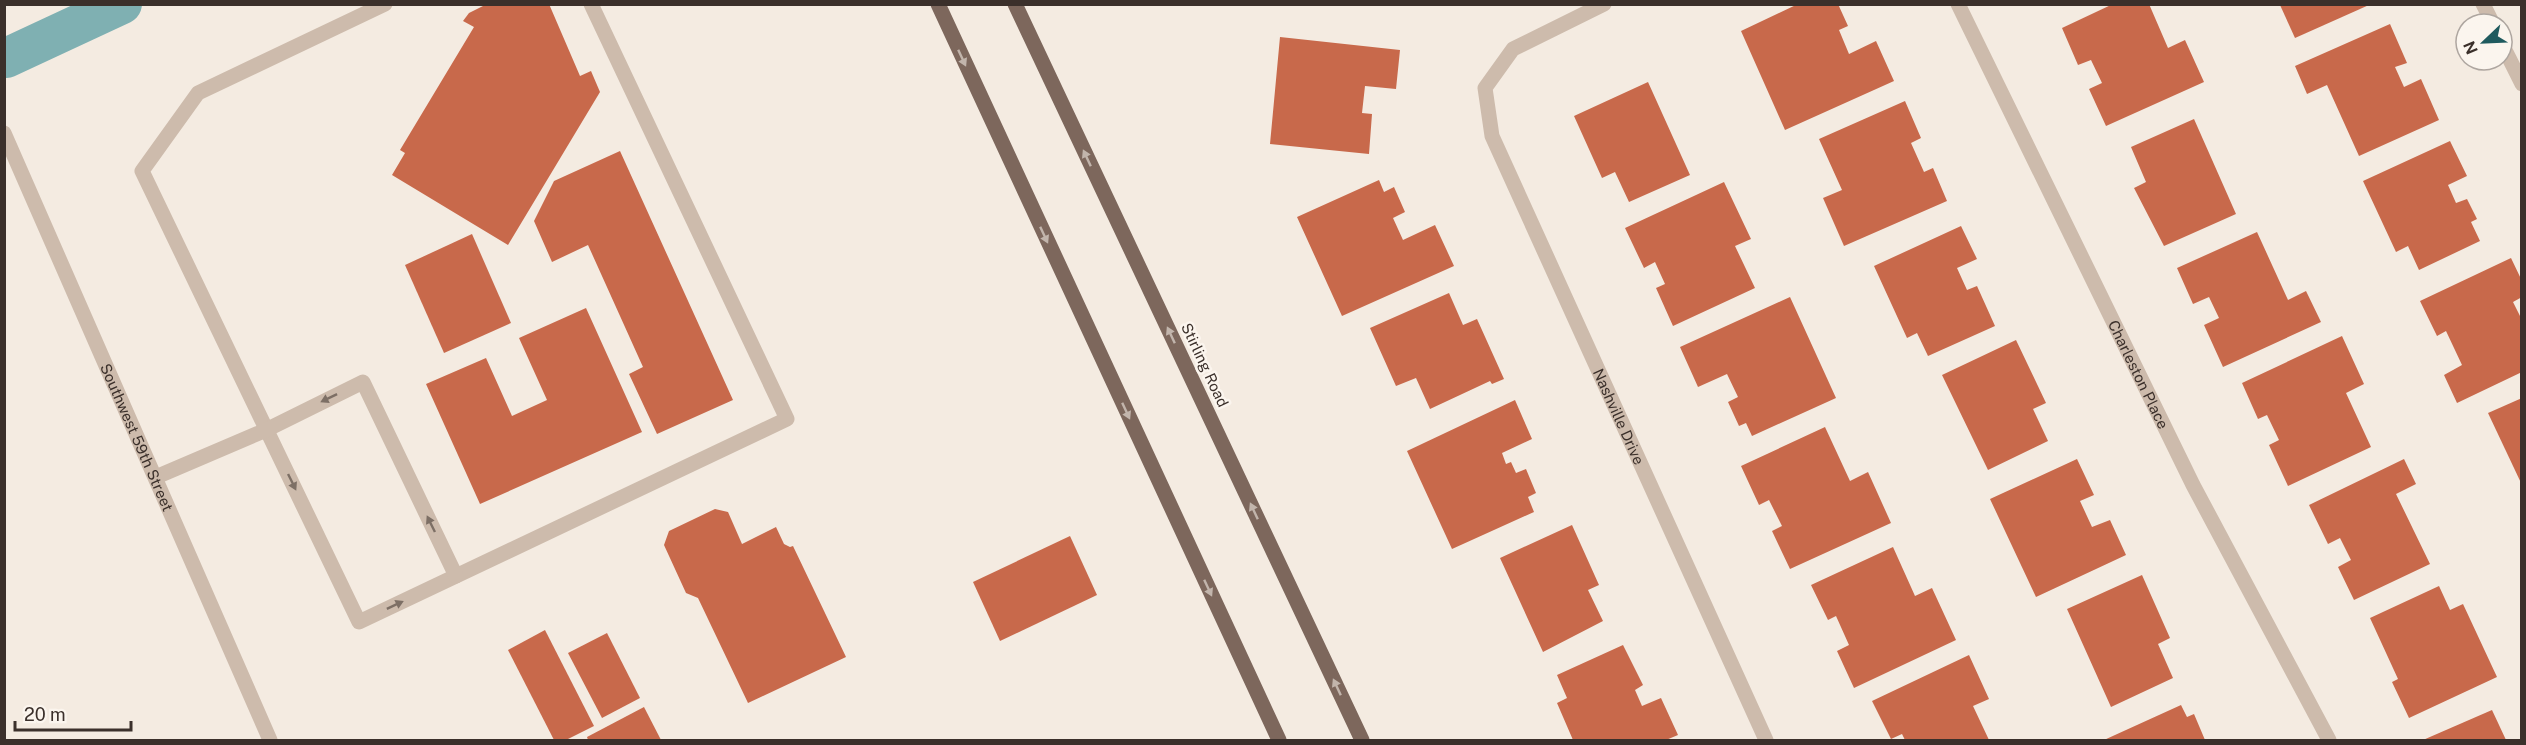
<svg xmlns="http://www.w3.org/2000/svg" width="2526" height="745" viewBox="0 0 2526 745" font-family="'Public Sans',sans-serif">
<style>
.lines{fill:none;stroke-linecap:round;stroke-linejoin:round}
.canal{stroke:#7fb0b2;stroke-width:40}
.building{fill:#c8694b}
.lane{stroke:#cdbbac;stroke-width:15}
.street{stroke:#cdbbac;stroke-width:15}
.primary{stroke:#7d675c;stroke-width:15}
.oneway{fill:#c2b5ac}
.oneway2{fill:#7d6f65}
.labels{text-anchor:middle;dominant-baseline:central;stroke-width:5;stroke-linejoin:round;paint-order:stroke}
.street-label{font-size:15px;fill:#3b302b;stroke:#fbf5ee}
</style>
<rect width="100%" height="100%" fill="#f4ebe1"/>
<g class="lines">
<polyline class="canal" points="6,58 122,4"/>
</g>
<g class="building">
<polygon points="487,4 549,4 580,76 591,71 600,92 508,245 392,175 405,153 400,150 474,27 463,21 469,13"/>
<polygon points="1798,4 1838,4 1848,26 1839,30 1849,54 1876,41 1894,81 1785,130 1741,31"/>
<polygon points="2113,4 2149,4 2168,48 2185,40 2204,82 2106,126 2089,89 2102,83 2091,60 2078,65 2062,28"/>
<polygon points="2280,5 2369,5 2295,38"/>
<polygon points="2390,24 2407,63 2395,67 2404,87 2421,79 2439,120 2359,156 2327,85 2307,94 2295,66"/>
<polygon points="1280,37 1400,50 1396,89 1365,86 1362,113 1372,114 1369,154 1270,144"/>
<polygon points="1648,82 1690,175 1629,202 1615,172 1602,178 1574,116"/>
<polygon points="1905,101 1921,138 1911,143 1924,172 1933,168 1947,201 1844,246 1823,198 1842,190 1819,139"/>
<polygon points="2194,119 2236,214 2164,246 2134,188 2146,182 2131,147"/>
<polygon points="2450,141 2467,176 2448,185 2456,203 2467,199 2477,219 2471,222 2480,241 2419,270 2408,246 2396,252 2363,181"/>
<polygon points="620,151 733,400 657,434 629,374 643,367 588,245 552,262 534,221 554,181"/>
<polygon points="1379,180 1384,192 1394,187 1405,212 1393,218 1403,240 1435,225 1454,266 1342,316 1297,217"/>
<polygon points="1724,182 1751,239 1735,246 1755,288 1673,326 1656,288 1665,284 1655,262 1644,268 1625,228"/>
<polygon points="1961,226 1977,259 1957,268 1967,290 1977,286 1995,326 1928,356 1917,333 1907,338 1874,266"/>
<polygon points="2257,232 2288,300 2306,291 2321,322 2223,367 2204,325 2219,318 2209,297 2193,304 2177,268"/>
<polygon points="472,234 511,323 444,353 405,265"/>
<polygon points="2511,258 2522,281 2522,297 2513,302 2522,320 2522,372 2457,403 2444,375 2462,365 2446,331 2437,336 2420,301"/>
<polygon points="1449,293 1463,325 1477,319 1504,379 1492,384 1490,381 1430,409 1416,378 1396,386 1370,328"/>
<polygon points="1790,297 1836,398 1752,436 1746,423 1739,426 1728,402 1738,397 1727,374 1698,387 1680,347"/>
<polygon points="586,308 642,432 480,504 426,384 486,358 512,416 547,400 519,338"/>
<polygon points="2342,336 2364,384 2346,393 2371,447 2288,486 2269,445 2279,440 2267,415 2258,419 2242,383"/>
<polygon points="2016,340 2046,403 2033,409 2048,441 1988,470 1942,375"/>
<polygon points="2522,398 2522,485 2488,413"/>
<polygon points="1515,400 1532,439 1502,453 1506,464 1511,462 1516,473 1526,469 1536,493 1528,497 1534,512 1452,549 1407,451"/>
<polygon points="1825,427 1850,481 1868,472 1891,523 1790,569 1772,531 1782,526 1769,500 1759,505 1741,466"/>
<polygon points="2077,459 2094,495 2080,501 2092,527 2110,520 2126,555 2036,597 1990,499"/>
<polygon points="2404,459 2416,484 2396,494 2430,564 2354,600 2338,567 2351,560 2340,538 2328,544 2309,505"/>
<polygon points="715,509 728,512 742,544 776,527 784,544 790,547 793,546 846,657 748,703 698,598 686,593 664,545 669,531"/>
<polygon points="1572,525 1599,585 1588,590 1603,621 1543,652 1500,558"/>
<polygon points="1070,536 1097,595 1000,641 973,582"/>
<polygon points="1893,547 1915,596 1932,588 1956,640 1854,688 1837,651 1849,645 1836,616 1828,620 1811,585"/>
<polygon points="2142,575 2170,638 2158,644 2173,678 2111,707 2067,609"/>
<polygon points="2439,586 2450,610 2463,604 2497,677 2409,718 2392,682 2398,679 2370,618"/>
<polygon points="545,630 594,726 566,740 554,740 508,650"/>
<polygon points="607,633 640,698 602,718 568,653"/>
<polygon points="1623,645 1643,685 1635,690 1642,706 1661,698 1678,735 1666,740 1573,740 1557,703 1567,698 1557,675"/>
<polygon points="1969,655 1989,699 1973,706 1989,740 1905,740 1902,734 1891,739 1872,701"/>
<polygon points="2181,705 2187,717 2194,714 2205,740 2104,740"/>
<polygon points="644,707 661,740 588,740 587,737"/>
<polygon points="2492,710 2506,740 2423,740"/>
</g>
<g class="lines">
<g class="lane">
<polyline points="385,4 198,93 142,171 359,622 787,419 591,4"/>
<polyline points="156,477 266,430 363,382 456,576"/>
</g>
<g class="street">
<path id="s1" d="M1604,4L1513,49L1485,88L1492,136L1766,740"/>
<path id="s2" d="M1958,4L2193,485L2329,740"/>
<polyline points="2483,4 2493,24"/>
<polyline points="2502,44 2522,84"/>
<path id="s3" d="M4,133L270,740"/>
</g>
<g class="primary">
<polyline points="938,4 1279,740"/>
<polyline points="1015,4 1362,740"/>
</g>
</g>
<defs><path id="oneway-solid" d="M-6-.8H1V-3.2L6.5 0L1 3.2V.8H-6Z" transform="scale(1.5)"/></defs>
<g class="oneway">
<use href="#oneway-solid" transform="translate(962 58) rotate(65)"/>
<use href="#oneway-solid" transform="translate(1087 158) rotate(-115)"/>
<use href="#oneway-solid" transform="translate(1044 235) rotate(65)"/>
<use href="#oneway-solid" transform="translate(1171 335) rotate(-115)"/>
<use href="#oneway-solid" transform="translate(1126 411) rotate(65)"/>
<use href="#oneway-solid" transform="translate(1254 511) rotate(-115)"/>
<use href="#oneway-solid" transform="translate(1208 588) rotate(65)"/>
<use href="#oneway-solid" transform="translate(1337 687) rotate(-115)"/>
</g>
<g class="oneway2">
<use href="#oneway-solid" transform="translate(329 398) rotate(154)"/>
<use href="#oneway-solid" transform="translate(292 482) rotate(64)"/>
<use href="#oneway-solid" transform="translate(431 524) rotate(-116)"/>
<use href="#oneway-solid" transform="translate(395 605) rotate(-25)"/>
</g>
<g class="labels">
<g class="street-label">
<text transform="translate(1205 365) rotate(65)">Stirling Road</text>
<text stroke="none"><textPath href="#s2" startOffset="412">Charleston Place</textPath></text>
<text stroke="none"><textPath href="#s1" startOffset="506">Nashville Drive</textPath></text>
<text stroke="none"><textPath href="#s3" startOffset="332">Southwest 59th Street</textPath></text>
</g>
</g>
<rect width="2526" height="745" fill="none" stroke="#3b302b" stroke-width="12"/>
<g transform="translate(2484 42) rotate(247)"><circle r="28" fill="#fbf5ee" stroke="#aea6a0" stroke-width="1.5"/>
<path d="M0-4.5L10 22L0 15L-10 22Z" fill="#1f5a5e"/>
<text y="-9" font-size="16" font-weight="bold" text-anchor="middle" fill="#3b302b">N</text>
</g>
<path d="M15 721v9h116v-9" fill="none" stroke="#3b302b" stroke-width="3"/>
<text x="24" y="721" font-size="18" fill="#3b302b" stroke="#fbf5ee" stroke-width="4.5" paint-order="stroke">20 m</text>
</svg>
